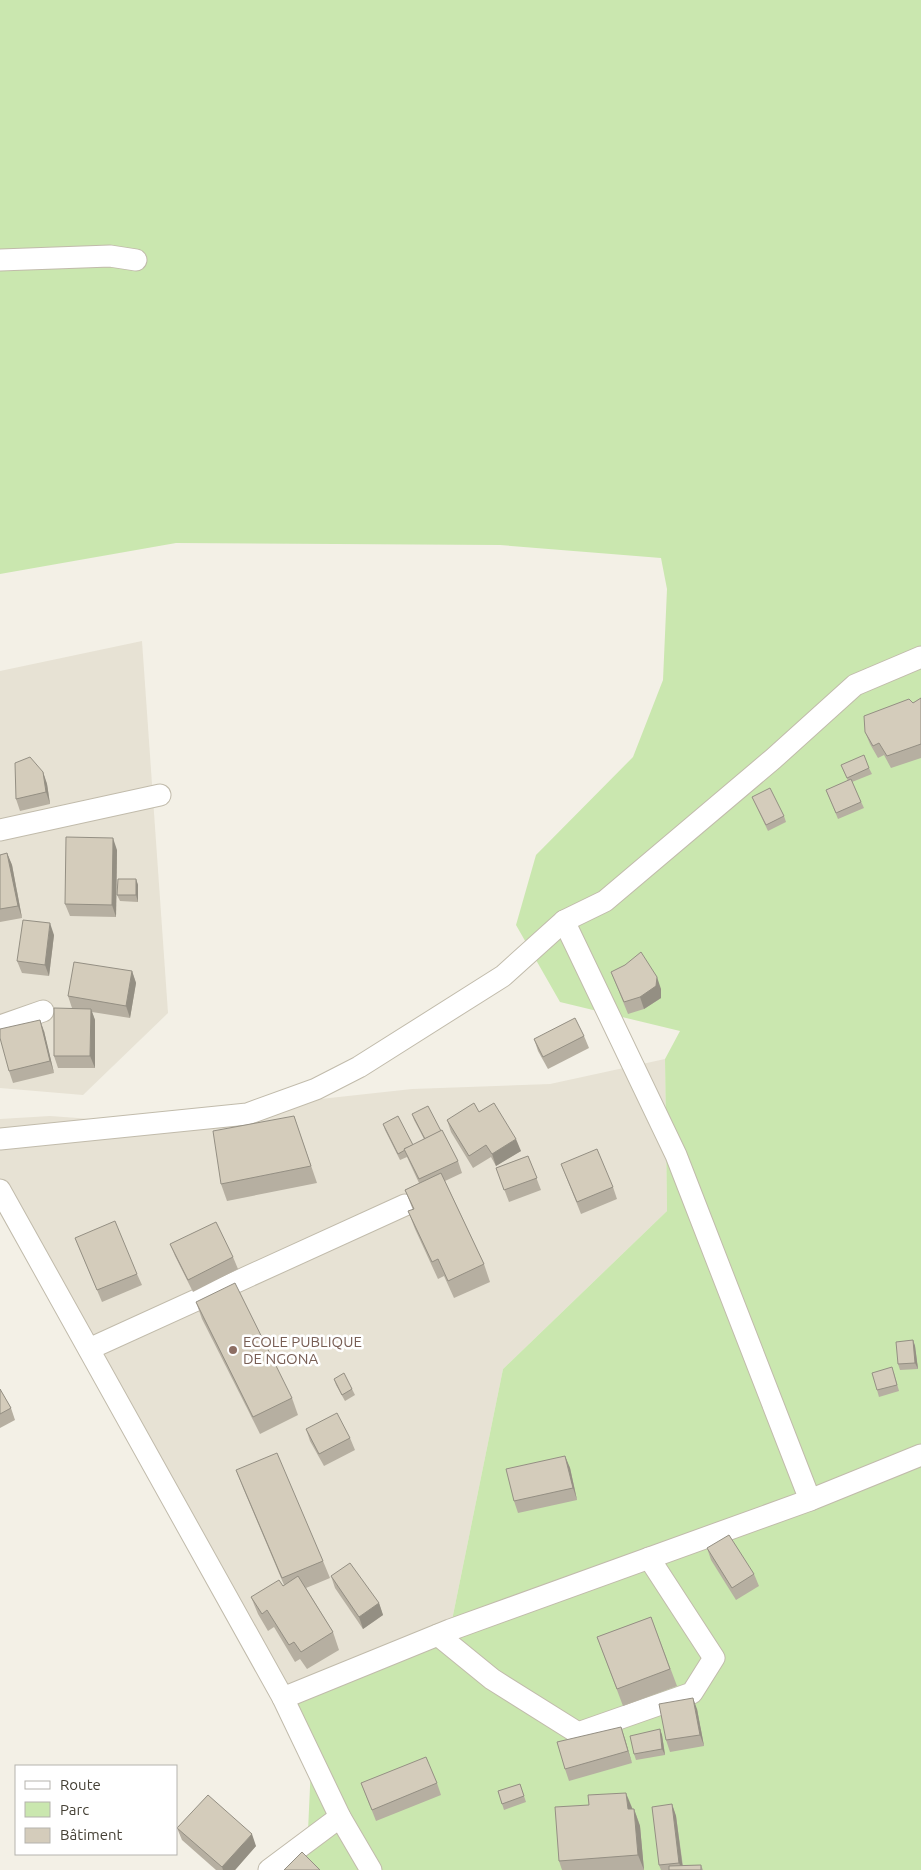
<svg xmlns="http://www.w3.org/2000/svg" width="921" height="1870" viewBox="0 0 921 1870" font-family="Ubuntu,sans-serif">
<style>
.residential{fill:#e7e2d4}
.green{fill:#cae7af}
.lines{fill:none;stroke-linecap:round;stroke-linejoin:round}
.minor-casing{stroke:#c1bbab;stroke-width:23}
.minor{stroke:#fff;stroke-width:21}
.wall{fill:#b6afa1}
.shaded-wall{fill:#948f83}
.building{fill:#d4ccbb;stroke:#948f83}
.education-dot{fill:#8d6e63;stroke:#fff;stroke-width:2}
.labels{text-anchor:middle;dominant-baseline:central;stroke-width:5;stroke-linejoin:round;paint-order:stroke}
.education-label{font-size:15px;fill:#785e54;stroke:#fff;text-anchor:start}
</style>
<rect width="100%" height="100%" fill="#f3f0e6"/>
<g class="residential">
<polygon points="142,641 168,1013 83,1095 0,1088 0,671"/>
<polygon points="665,1059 667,1211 503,1369 450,1630 283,1698 0,1183 0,1119 50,1116 119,1121 412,1089 550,1084"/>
</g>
<polygon class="green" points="0,0 921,0 921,1870 264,1870 307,1853 312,1743 283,1698 450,1630 503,1369 667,1211 665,1059 680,1031 560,1002 516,925 536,855 633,757 663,680 667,589 661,558 500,545 176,543 0,574"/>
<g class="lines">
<g class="minor-casing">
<g id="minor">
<polyline points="0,260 110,256 136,260"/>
<polyline points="0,830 160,795"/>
<polyline points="564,921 676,1155 810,1500"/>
<polyline points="0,1026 43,1011"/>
<polyline points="0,1139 247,1114 316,1089 359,1067 503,976 564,921 605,901 773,759 855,685 921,657"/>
<polyline points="0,1190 283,1698 450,1630 810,1500 921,1455"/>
<polyline points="89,1349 405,1205"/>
<polyline points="438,1635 492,1679 578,1733 692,1693 714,1658 649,1558"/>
<polyline points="283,1698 340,1817 371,1870"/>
<polyline points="269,1870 340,1817"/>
</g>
</g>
<use href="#minor" class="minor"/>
</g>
<g class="wall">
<polygon points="921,698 921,758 891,768 884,755 878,758 870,744 865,732"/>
<polygon points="841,765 869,768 872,774 852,782 864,808 838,819 826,790 848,781"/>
<polygon points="43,772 47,784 50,804 20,811 16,799"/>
<polygon points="752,797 784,816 786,822 768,831"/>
<polygon points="117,850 116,917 70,916 65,904"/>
<polygon points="7,853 12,865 22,918 0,922 0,855"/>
<polygon points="136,879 138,885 138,902 120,901 117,895"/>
<polygon points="54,935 49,976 22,973 17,961"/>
<polygon points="132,971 136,983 130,1018 92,1012 95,1020 95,1068 58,1068 54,1056 72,1008 68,996"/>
<polygon points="611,972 661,989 661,998 644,1009 628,1014"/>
<polygon points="44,1031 54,1073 13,1083 9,1071"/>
<polygon points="584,1036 589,1048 548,1069 538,1051 534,1039"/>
<polygon points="479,1112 521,1151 496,1166 491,1157 473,1168 451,1132 447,1120"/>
<polygon points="412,1114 458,1161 462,1173 445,1181 484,1264 490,1282 454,1298 444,1276 438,1279 415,1229 408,1211 413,1210 405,1190 419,1183 407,1157 400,1160 385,1130 383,1124 413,1145 424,1139 414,1120"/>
<polygon points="294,1116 317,1183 227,1201 221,1184"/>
<polygon points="528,1156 541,1190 509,1202 496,1168"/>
<polygon points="561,1164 613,1187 617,1199 581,1214"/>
<polygon points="75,1238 137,1274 142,1285 102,1302"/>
<polygon points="170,1244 233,1257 238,1269 193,1292 175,1256"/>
<polygon points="196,1302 292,1398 298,1415 260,1434 202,1319"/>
<polygon points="913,1340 915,1346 918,1369 900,1370 898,1364"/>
<polygon points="894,1373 899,1391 879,1397 877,1390"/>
<polygon points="334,1379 352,1389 355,1395 345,1401 336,1385"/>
<polygon points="0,1389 11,1408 15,1420 0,1428"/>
<polygon points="306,1429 350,1438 355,1450 324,1466 310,1441"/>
<polygon points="565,1456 570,1468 577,1500 518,1513 514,1501"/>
<polygon points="236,1470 323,1561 330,1578 306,1588 333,1632 339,1650 307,1669 300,1659 295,1662 274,1627 268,1631 258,1614 251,1597 284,1585 243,1488"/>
<polygon points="707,1548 754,1574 759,1586 736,1600 711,1560"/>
<polygon points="331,1576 379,1603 383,1615 363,1629 335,1588"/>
<polygon points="651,1617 677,1686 623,1706 597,1637"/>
<polygon points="697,1709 704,1746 670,1752 666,1740"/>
<polygon points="621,1727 632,1763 569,1781 565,1769"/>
<polygon points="660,1729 662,1735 665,1755 636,1760 634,1754"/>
<polygon points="361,1783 437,1783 441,1795 376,1821"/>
<polygon points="520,1784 526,1802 504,1810 498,1791"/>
<polygon points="672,1804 676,1816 683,1866 701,1865 703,1870 661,1870 659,1865"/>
<polygon points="632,1809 634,1809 640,1826 644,1870 562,1870 559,1861"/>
<polygon points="177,1828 256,1846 235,1870 216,1870 182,1840"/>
</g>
<g class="shaded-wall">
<polygon points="43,772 47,784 50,804 46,792"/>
<polygon points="113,838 117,850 116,917 112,905"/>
<polygon points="7,853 12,865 22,918 18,906"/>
<polygon points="136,879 138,885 138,902 136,895"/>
<polygon points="50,923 54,935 49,976 45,965"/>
<polygon points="132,971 136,983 130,1018 126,1006"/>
<polygon points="657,977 661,989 661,998 644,1009 640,997"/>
<polygon points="91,1009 95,1020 95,1068 90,1056"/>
<polygon points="40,1020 44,1031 54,1073 50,1061"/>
<polygon points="516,1139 521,1151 496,1166 492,1154"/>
<polygon points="913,1340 915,1346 918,1369 915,1363"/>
<polygon points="565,1456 570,1468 577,1500 573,1488"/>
<polygon points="379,1603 383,1615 363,1629 359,1617"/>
<polygon points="693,1698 697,1709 704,1746 700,1735"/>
<polygon points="621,1727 625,1739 632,1763 628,1751"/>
<polygon points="660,1729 662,1735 665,1755 662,1749"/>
<polygon points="626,1793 633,1810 628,1809"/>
<polygon points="672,1804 676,1816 683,1870 682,1870 679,1863"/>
<polygon points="634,1809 640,1826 644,1870 638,1855"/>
<polygon points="252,1834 256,1846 235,1870 223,1870 222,1867"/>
</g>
<g class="building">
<polygon points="921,698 921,744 887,756 879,743 873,746 865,732 864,716 909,699 913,703"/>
<polygon points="864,755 869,768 847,778 841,765"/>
<polygon points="30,757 43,772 46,792 16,799 15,763"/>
<polygon points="851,779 861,802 836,813 826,790"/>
<polygon points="770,788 784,816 766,825 752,797"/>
<polygon points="66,837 113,838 112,905 65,904"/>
<polygon points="7,853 18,906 0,909 0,855"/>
<polygon points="118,879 136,879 136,895 117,895"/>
<polygon points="23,920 50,923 45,965 17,961"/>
<polygon points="641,952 657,977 656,986 640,997 624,1002 611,972 625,965"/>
<polygon points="74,962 132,971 126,1006 68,996"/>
<polygon points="54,1008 91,1009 90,1056 54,1056"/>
<polygon points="575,1018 584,1036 543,1057 534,1039"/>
<polygon points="40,1020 50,1061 9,1071 0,1038 0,1029"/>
<polygon points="474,1103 479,1112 494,1103 516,1139 492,1154 486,1145 469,1156 447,1120"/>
<polygon points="428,1106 441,1131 425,1139 412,1114"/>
<polygon points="294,1116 311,1166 221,1184 213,1131"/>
<polygon points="398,1116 413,1145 404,1149 405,1150 398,1154 383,1124"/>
<polygon points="442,1130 458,1161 419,1179 404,1149"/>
<polygon points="597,1149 613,1187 577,1202 561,1164"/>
<polygon points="528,1156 537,1178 504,1190 496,1168"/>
<polygon points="441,1173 484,1264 448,1281 438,1259 432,1262 408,1211 414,1209 405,1190"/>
<polygon points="115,1221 137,1274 97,1290 75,1238"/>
<polygon points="216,1222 233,1257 188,1280 170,1244"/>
<polygon points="235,1283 292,1398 253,1417 196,1302"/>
<polygon points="913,1340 915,1363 898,1364 896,1342"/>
<polygon points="892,1367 897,1385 877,1390 872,1373"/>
<polygon points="344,1373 352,1389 342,1395 334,1379"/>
<polygon points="0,1389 11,1408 0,1414"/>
<polygon points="337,1413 350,1438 319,1454 306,1429"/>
<polygon points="277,1453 323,1561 282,1578 236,1470"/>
<polygon points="565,1456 573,1488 514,1501 506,1469"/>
<polygon points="729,1535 754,1574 732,1588 707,1548"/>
<polygon points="350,1563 379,1603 359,1617 331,1576"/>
<polygon points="298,1576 333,1632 301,1652 294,1642 289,1645 267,1610 262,1614 251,1597 279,1580 283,1586"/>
<polygon points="651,1617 670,1669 617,1689 597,1637"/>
<polygon points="693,1698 700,1735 666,1740 659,1704"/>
<polygon points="621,1727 628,1751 565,1769 557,1742"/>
<polygon points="660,1729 662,1749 634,1754 630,1736"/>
<polygon points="426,1757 437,1783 372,1810 361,1783"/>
<polygon points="520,1784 524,1796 502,1804 498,1791"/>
<polygon points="626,1793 628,1809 634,1809 638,1855 559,1861 555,1807 589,1805 588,1795"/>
<polygon points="208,1795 252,1834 222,1867 177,1828"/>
<polygon points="672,1804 679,1863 659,1865 652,1807"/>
<polygon points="302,1852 320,1870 284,1870"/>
<polygon points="701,1865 701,1870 669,1870 669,1866"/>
</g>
<circle class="education-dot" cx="233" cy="1350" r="5"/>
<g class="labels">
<g class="education-label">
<text x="243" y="1341">ECOLE PUBLIQUE<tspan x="243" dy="17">DE NGONA</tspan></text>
</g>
</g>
<rect x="15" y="1765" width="162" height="90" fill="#ffffff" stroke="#b5b3ae"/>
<rect x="25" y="1781" width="25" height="8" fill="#ffffff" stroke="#b5b3ae"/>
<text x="60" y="1790" font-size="15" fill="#454035">Route</text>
<rect x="25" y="1802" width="25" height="15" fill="#cae7af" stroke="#b5b3ae"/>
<text x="60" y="1815" font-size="15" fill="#454035">Parc</text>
<rect x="25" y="1828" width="25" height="15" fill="#d4ccbb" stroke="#b5b3ae"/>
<text x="60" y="1840" font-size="15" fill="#454035">Bâtiment</text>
</svg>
